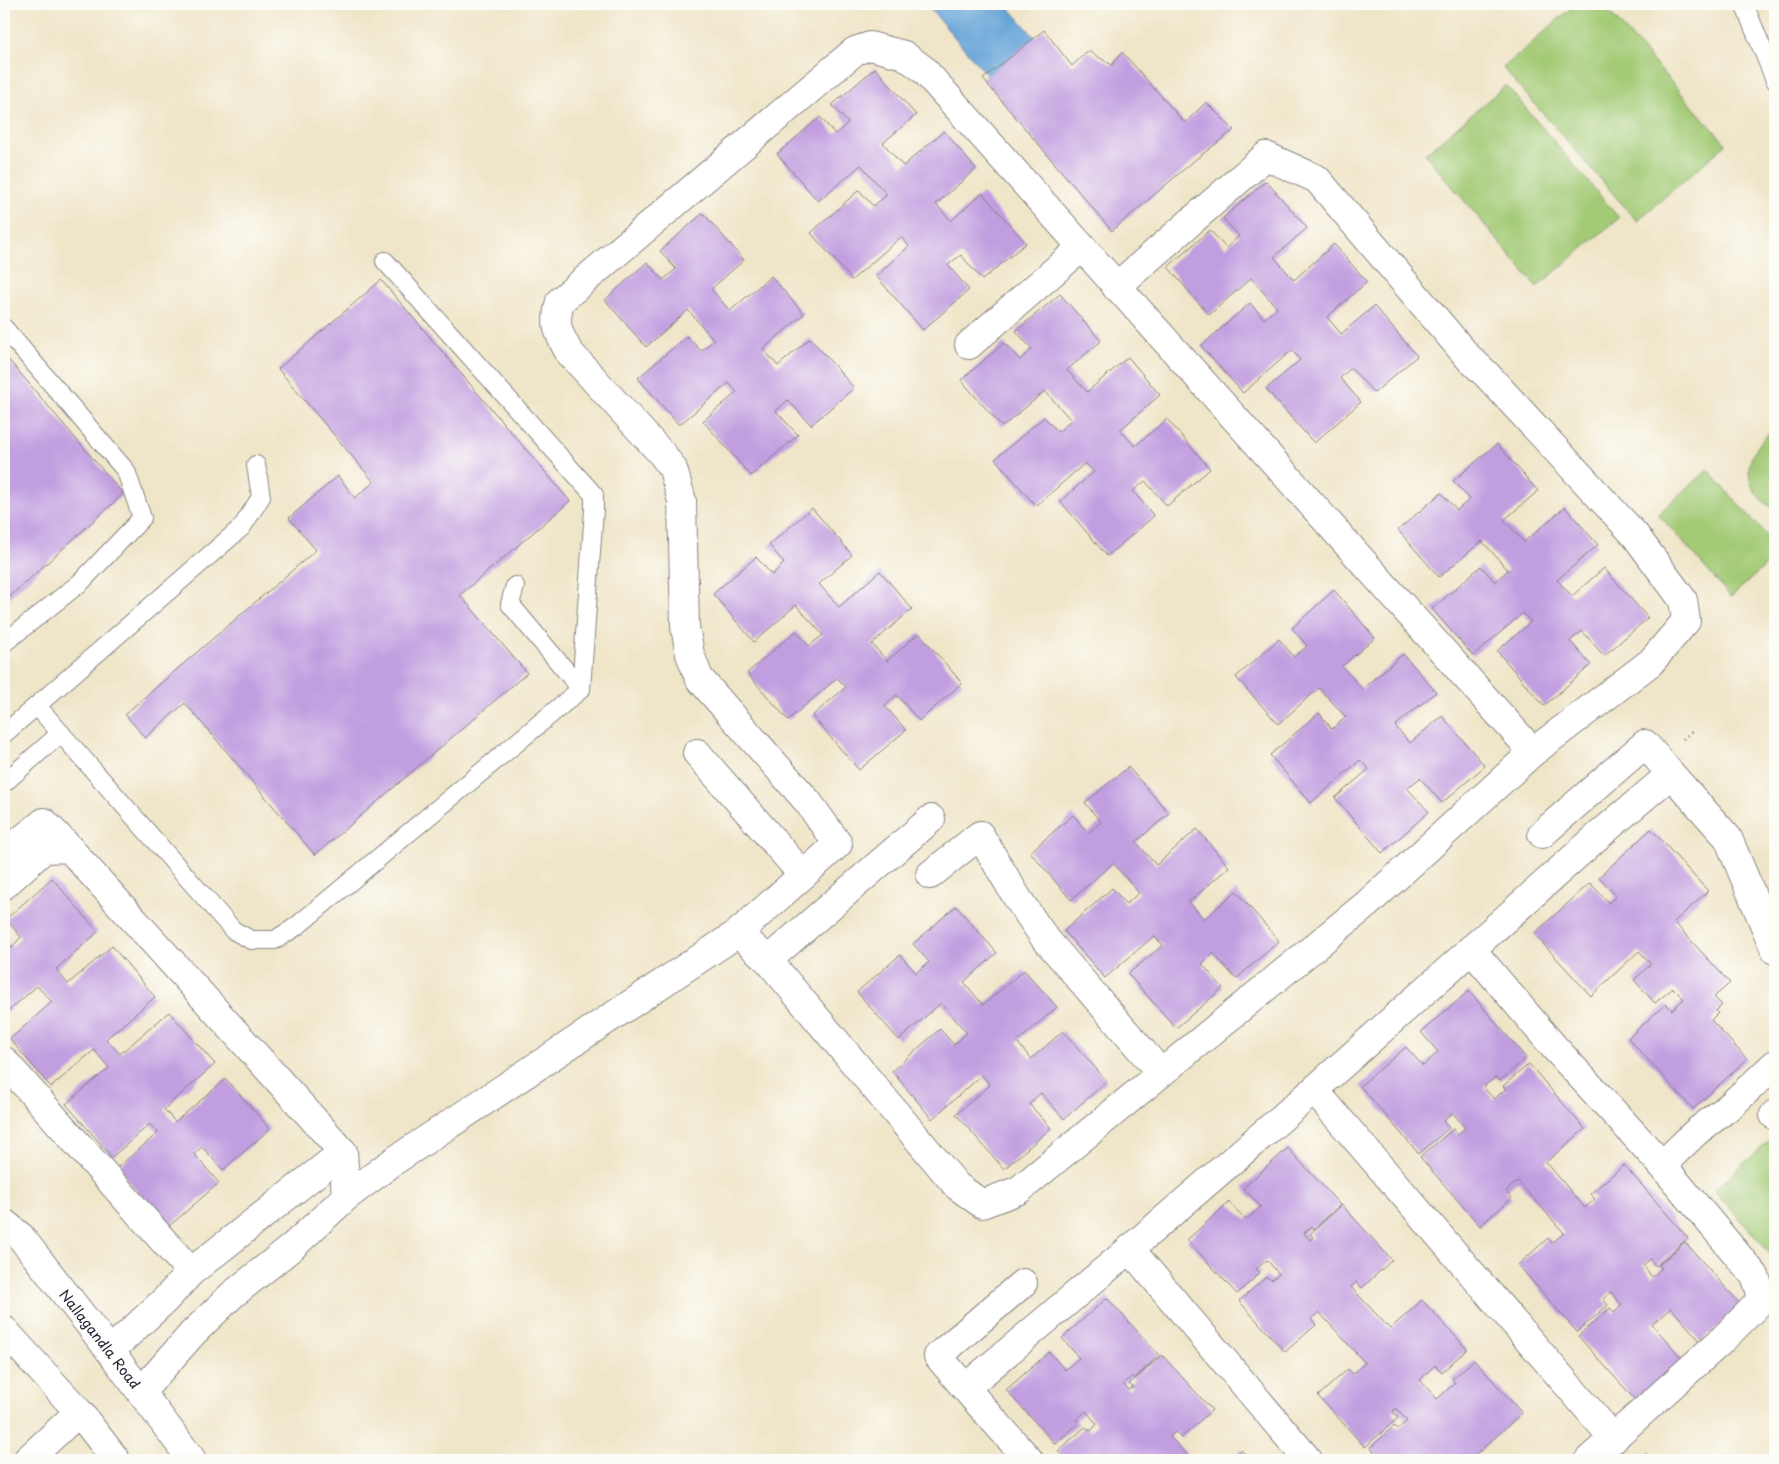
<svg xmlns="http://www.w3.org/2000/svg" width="1779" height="1464" viewBox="0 0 1779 1464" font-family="'Playpen Sans',sans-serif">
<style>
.green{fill:#a3ca76;stroke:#627658}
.water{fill:#66a4d8;stroke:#44638a}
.building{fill:#c19ee0}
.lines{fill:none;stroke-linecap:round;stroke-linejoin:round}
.service-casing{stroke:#888482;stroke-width:20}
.minor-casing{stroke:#888482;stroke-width:30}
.secondary-casing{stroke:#888482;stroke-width:30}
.path{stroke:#888482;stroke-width:3;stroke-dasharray:1 4;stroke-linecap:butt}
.service{stroke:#fff;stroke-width:18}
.minor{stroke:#fff;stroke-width:28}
.secondary{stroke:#fff;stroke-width:28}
.labels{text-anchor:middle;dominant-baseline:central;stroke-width:4;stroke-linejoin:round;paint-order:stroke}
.street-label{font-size:14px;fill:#22223b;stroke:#fdfcf7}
</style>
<rect width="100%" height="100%" fill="#fdfcf7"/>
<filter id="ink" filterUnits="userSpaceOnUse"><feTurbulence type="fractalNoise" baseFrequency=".02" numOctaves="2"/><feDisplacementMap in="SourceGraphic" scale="10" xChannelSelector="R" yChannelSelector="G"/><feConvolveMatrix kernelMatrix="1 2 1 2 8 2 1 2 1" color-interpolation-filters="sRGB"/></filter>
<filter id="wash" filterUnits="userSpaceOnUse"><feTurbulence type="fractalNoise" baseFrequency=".0096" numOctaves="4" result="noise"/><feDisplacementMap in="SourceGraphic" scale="20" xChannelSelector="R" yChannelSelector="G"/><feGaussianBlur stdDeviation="1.12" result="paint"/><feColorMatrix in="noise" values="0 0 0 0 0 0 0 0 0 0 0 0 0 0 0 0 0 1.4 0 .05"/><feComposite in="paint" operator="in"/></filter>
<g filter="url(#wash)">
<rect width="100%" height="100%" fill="#efe5c8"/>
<g class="green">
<polygon points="1576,4 1602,4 1726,144 1637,221 1503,68"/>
<polygon points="1506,85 1619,218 1537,287 1425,154"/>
<path d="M1775,429V509C1738,489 1743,452 1775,429Z"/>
<polygon points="1708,470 1775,545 1775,557 1731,597 1658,514"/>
<polygon points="1775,1136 1775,1259 1714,1190"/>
</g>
<polygon class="water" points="926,4 1006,4 1061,68 1015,108"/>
<g id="blocks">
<g class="building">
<polygon points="1044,30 1072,66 1088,51 1112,65 1122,52 1185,123 1206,102 1234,130 1196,159 1112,231 983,79"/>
<polygon points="875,68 916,115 883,143 903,166 944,131 976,169 936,204 951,221 982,193 1026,243 982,280 961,255 948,265 969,290 923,330 876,276 909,246 901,237 852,280 811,233 859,190 873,206 887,195 861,165 818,201 777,154 820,117 835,134 848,123 832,105"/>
<polygon points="1266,181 1307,228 1274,257 1294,280 1334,244 1367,282 1327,317 1341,334 1374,306 1417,356 1374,393 1351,368 1340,378 1361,402 1314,443 1266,389 1300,360 1292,350 1243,393 1201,346 1250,303 1264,319 1277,308 1251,278 1209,315 1168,267 1210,230 1226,248 1239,236 1223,218"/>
<polygon points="703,213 744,260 711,289 730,311 771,276 804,314 763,349 778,366 810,338 854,388 811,425 788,400 776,411 798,435 751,476 703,421 737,392 729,383 679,425 638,378 687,336 701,351 714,340 688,310 646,347 605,300 647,262 663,280 676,269 660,251"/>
<polygon points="381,280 570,501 460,595 527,673 315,855 185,703 145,738 125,714 316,550 289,518 338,476 355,498 374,482 278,369"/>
<polygon points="1060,294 1101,341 1067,370 1087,392 1128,357 1160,395 1120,430 1135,446 1167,419 1210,469 1167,506 1145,481 1133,491 1154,516 1107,556 1060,501 1094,472 1085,463 1036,506 995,459 1044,417 1058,432 1071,420 1045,391 1002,427 961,380 1004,343 1020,360 1032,349 1016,331"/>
<polygon points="8,359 123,494 4,602 4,363"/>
<polygon points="1497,444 1538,491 1504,520 1524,542 1565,507 1598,545 1557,580 1572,596 1604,568 1648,618 1604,656 1582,631 1570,641 1591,665 1544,706 1497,651 1531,622 1523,613 1473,656 1432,609 1481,566 1495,582 1508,570 1482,541 1439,577 1398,530 1441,493 1457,510 1470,499 1453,481"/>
<polygon points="812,508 852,555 819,584 839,607 880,571 912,609 872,644 887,661 919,633 962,683 919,721 897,695 885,706 906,730 859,770 812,716 846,687 837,678 788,720 747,673 796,631 809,646 823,635 796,605 754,642 713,594 756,557 772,575 784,563 769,545"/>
<polygon points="1334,590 1375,638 1342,666 1362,689 1403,654 1436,692 1395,726 1410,743 1442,716 1485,766 1442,803 1420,778 1407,788 1429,812 1382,853 1335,798 1369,769 1360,760 1311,803 1270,755 1319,713 1332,729 1346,717 1319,688 1278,724 1236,677 1279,639 1294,657 1307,646 1292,628"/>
<polygon points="1128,767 1169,813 1136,842 1156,865 1197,829 1229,867 1189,902 1204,919 1236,891 1279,941 1236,979 1213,953 1202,964 1223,988 1176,1028 1128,974 1163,945 1154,936 1105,978 1064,931 1112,888 1126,904 1139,893 1113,863 1071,900 1030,852 1073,815 1088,833 1101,822 1085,803"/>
<polygon points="1651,829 1708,891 1674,922 1730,983 1714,997 1722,1005 1716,1011 1718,1013 1711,1020 1747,1059 1693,1109 1628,1038 1666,1004 1672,1010 1684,999 1673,988 1655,1003 1634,980 1651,964 1639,951 1591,996 1534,934 1590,883 1609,903 1616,896 1599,877"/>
<polygon points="52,878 98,932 56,969 68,984 112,946 155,997 106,1039 120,1054 169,1012 215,1064 164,1109 175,1122 226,1079 270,1129 223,1170 202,1147 194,1154 219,1183 168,1227 117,1168 158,1133 150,1124 112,1157 66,1104 109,1068 94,1050 51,1087 10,1039 52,1002 37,986 4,1015 4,938 12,947 21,937 6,919"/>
<polygon points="956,906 997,953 964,982 983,1005 1024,970 1057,1007 1017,1042 1031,1059 1063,1031 1107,1081 1064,1119 1041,1093 1029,1104 1051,1128 1004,1169 956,1114 990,1085 982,1075 932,1119 892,1071 940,1029 954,1045 967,1033 941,1003 899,1040 857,992 900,955 916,973 929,962 913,944"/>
<polygon points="1469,991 1526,1058 1500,1081 1496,1077 1483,1087 1494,1099 1506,1089 1503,1086 1529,1064 1585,1129 1546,1162 1585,1208 1595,1199 1590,1194 1624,1165 1688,1238 1656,1266 1650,1259 1643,1265 1652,1277 1662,1268 1659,1265 1685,1242 1742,1306 1701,1342 1671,1308 1652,1324 1685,1362 1638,1403 1578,1336 1610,1308 1614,1313 1622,1305 1611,1292 1603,1299 1608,1305 1577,1332 1518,1265 1548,1238 1552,1243 1564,1233 1518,1181 1506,1191 1512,1198 1480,1226 1420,1157 1453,1129 1457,1135 1465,1128 1453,1113 1443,1121 1449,1128 1419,1154 1360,1086 1406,1047 1423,1066 1438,1052 1421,1032"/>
<polygon points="1288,1148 1340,1205 1314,1229 1312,1226 1304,1233 1310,1240 1313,1237 1310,1234 1342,1205 1392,1260 1362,1288 1356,1282 1351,1287 1390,1329 1422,1300 1467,1349 1442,1372 1435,1365 1420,1380 1437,1399 1455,1383 1452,1379 1474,1360 1522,1413 1470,1460 1382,1460 1370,1448 1394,1426 1398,1429 1407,1421 1396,1408 1393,1412 1398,1418 1365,1447 1318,1396 1348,1369 1353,1374 1365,1363 1319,1312 1311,1319 1316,1325 1285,1352 1239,1301 1266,1277 1272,1280 1279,1274 1267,1260 1256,1269 1260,1273 1237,1294 1187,1240 1229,1202 1246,1220 1261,1207 1243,1188"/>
<polygon points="1107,1298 1159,1355 1134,1379 1132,1376 1123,1384 1129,1390 1133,1387 1129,1384 1162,1355 1212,1410 1181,1438 1175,1432 1170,1437 1192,1460 1066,1460 1058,1451 1085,1427 1091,1431 1097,1424 1086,1411 1076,1420 1079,1423 1055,1444 1006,1390 1049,1352 1065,1370 1079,1358 1062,1338"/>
<polygon points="1241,1450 1250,1460 1230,1460"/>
</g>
</g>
</g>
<g filter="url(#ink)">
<use href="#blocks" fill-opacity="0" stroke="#888482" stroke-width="1"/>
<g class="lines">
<g class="service-casing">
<g id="service">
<polyline points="1744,4 1775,80"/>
<polyline points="4,328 126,471 142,518 81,582 4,643"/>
<polyline points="515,586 510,604 581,689"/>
<polyline points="37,706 233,930 251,940 275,940 297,926 581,689 594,510 594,495 385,261"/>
<polyline points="4,734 242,527 261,497 256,465"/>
<polyline points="4,783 61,733"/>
</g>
</g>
<g class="minor-casing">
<g id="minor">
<path d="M870,46L904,55L923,69L1533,752L1367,904L1019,1190L982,1204L957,1186L768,960L738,933L838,844L808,802L699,678L690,654L685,627L682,501L673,469L663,455L569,352C557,331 554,325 560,301L855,51Z"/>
<polyline points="1116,287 1266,156 1317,179 1468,357 1487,375 1635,535 1683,600 1686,621 1651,662 1533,752"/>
<polyline points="969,345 1081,248"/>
<polyline points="697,753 803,875"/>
<polyline points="1542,834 1645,744 1671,774"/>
<polyline points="4,854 44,822 69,848"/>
<polyline points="930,875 980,835 1018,899 1044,937 1161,1073"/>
<polyline points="4,885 44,849 69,848 343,1152"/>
<polyline points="1471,949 1554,1047 1662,1165"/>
<polyline points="768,960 931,819"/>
<polyline points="4,1061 191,1272"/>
<polyline points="1314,1090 1614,1439"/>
<polyline points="1774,1115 1775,1114"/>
<polyline points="346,1197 394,1161 738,933"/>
<polyline points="1130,1249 1314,1090 1598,836 1671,774 1728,838 1775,950"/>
<polyline points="110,1351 165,1300 191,1272 343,1152 346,1197 292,1247 232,1295 193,1333 141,1392"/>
<polyline points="965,1388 938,1356 1023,1283"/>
<polyline points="27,1460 79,1412"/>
<polyline points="1029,1460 965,1388 1130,1249 1308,1460"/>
<polyline points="1589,1460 1720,1342 1763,1299 1755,1276 1662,1165 1696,1132 1730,1106 1775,1064"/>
</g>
</g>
<g class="secondary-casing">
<g id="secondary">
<polyline points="4,1223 20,1236 110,1351 192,1460"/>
<polyline points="4,1330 79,1412 116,1460"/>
</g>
</g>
<g class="path">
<polyline points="1683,739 1694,730"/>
<polyline points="1645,1453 1651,1460"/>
</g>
<use href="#service" class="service"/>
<use href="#minor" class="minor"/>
<use href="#secondary" class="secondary"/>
</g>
</g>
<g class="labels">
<g class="street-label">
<text transform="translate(100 1339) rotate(52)">Nallagandla Road</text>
</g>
</g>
<rect width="1779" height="1464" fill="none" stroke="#fdfcf7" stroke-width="20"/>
</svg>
